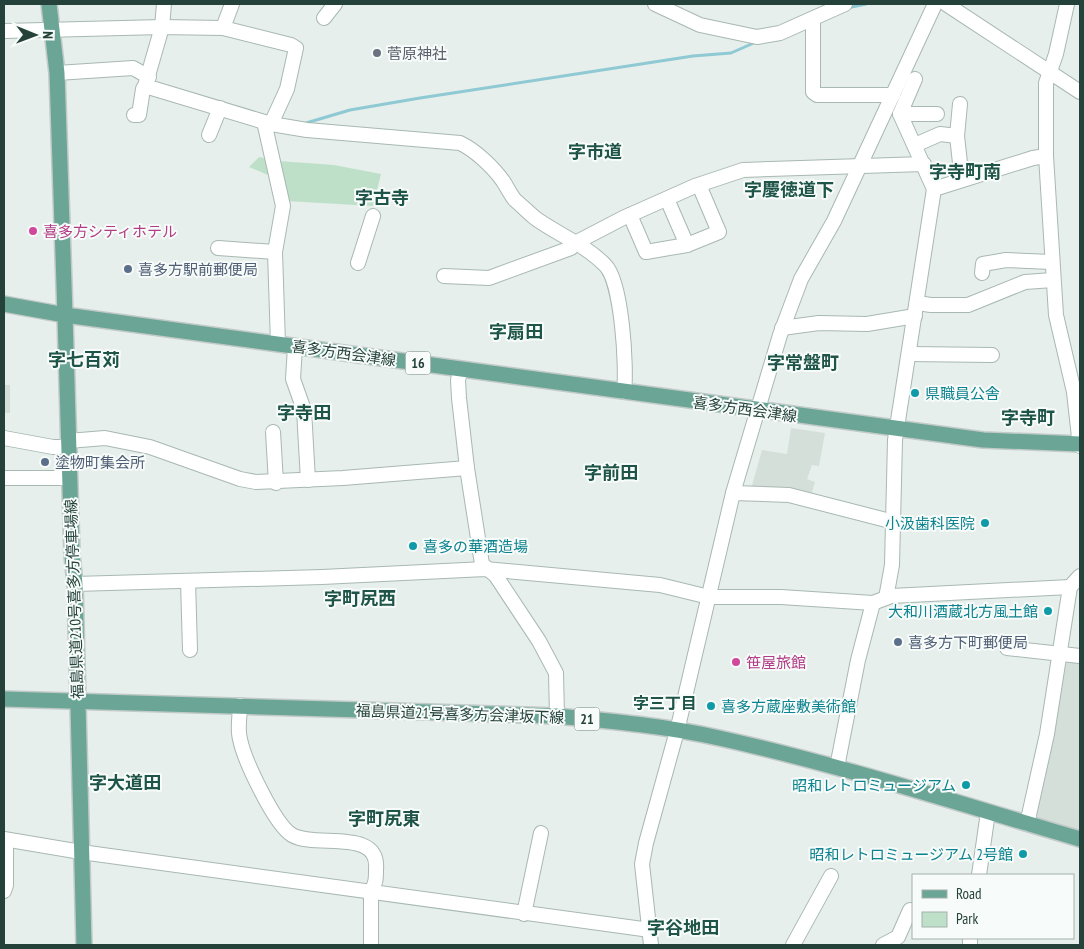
<svg xmlns="http://www.w3.org/2000/svg" width="1084" height="949" viewBox="0 0 1084 949" font-family="'PT Sans Narrow','Noto Sans JP',sans-serif">
<style>
.built{fill:#d4dfda}
.green{fill:#bfe0c8}
.lines{fill:none;stroke-linecap:round;stroke-linejoin:round}
.stream{stroke:#8ec9d4;stroke-width:3}
.minor-casing{stroke:#a8b8b2;stroke-width:16}
.major-casing{stroke:#c2cac8;stroke-width:18}
.minor{stroke:#fff;stroke-width:14}
.major{stroke:#6aa596;stroke-width:15}
.worship-dot{fill:#6b7280;stroke:#f7fbf9;stroke-width:2}
.hotel-dot{fill:#d1479c;stroke:#f7fbf9;stroke-width:2}
.service-dot{fill:#5c6f8a;stroke:#f7fbf9;stroke-width:2}
.culture-dot{fill:#0f9aa8;stroke:#f7fbf9;stroke-width:2}
.labels{text-anchor:middle;dominant-baseline:central;stroke-width:4;stroke-linejoin:round;paint-order:stroke}
.shield{fill:#f7fbf9;stroke:#637a73;stroke-width:1}
.shield-label{font-size:14px;font-weight:bold;fill:#24423a}
.worship-label{font-size:15px;fill:#5b616d;stroke:#f7fbf9;text-anchor:start}
.hotel-label{font-size:15px;fill:#b23c85;stroke:#f7fbf9;text-anchor:start}
.service-label{font-size:15px;fill:#4e5e75;stroke:#f7fbf9;text-anchor:start}
.street-label{font-size:15px;fill:#24423a;stroke:#f7fbf9}
.culture-label{font-size:15px;fill:#0d838f;stroke:#f7fbf9;text-anchor:end}
.neighbourhood-label{font-size:16px;font-weight:bold;fill:#1f5548;stroke:#f7fbf9}
.quarter-label{font-size:18px;font-weight:bold;fill:#1f5548;stroke:#f7fbf9}
</style>
<rect width="100%" height="100%" fill="#e6efeb"/>
<g class="built">
<rect x="4" y="385" width="6" height="28"/>
<polygon points="791,428 825,433 819,466 812,465 807,479 815,482 810,498 751,489 762,450 787,454"/>
<polygon points="1067,661 1080,661 1080,830 1032,816"/>
</g>
<polygon class="green" points="259,157 279,161 334,165 381,174 373,206 286,201 268,175 249,167"/>
<g class="lines">
<g class="stream">
<polyline points="847,8 866,4"/>
<polyline points="306,123 350,110 420,98 693,56 731,53 756,42"/>
</g>
<g class="minor-casing">
<g id="minor">
<path d="M164,4L162,27L145,86L271,124L307,130L460,143C475,150 493,167 503,181C507,187 510,194 515,200C522,206 528,212 535,218C557,234 586,245 605,265C622,281 627,368 624,392"/>
<polyline points="655,4 700,25 757,37 780,33 845,4"/>
<polyline points="946,4 1080,92"/>
<polyline points="1067,4 1056,54 1046,83 1046,156 1056,315 1074,392 1080,446"/>
<polyline points="324,18 335,4"/>
<polyline points="813,19 813,92 817,95 893,95"/>
<polyline points="223,28 232,4"/>
<polyline points="4,31 162,27 223,28 291,45 296,48 287,89 271,124"/>
<polyline points="57,73 133,68 149,77"/>
<polyline points="960,104 957,136 960,163"/>
<polyline points="900,114 937,114"/>
<polyline points="134,115 139,115 143,89 145,86"/>
<polyline points="265,126 283,206 275,252 278,344"/>
<polyline points="209,135 220,108"/>
<polyline points="915,145 940,134 957,136"/>
<polyline points="934,189 1033,158 1046,156"/>
<polyline points="667,199 687,245"/>
<polyline points="630,215 646,252 687,245 719,232 699,185"/>
<polyline points="218,248 275,252"/>
<polyline points="358,263 373,216"/>
<polyline points="982,273 983,264 1006,260 1052,262"/>
<polyline points="444,276 489,278 571,248 575,243 623,218 695,186 743,170 924,164"/>
<polyline points="917,303 931,305 968,305 1025,282 1053,280"/>
<polyline points="782,328 819,323 867,324 915,316"/>
<polyline points="295,347 293,379 304,410 308,480"/>
<polyline points="909,354 992,355"/>
<polyline points="461,369 458,380 459,398 467,468 482,564 496,576 539,641 556,673 557,716"/>
<polyline points="273,432 276,483"/>
<polyline points="4,438 53,447 68,447"/>
<polyline points="68,441 105,438 150,447 240,479 256,482 343,478 467,468"/>
<polyline points="4,478 69,478"/>
<polyline points="733,493 789,495 894,522"/>
<polyline points="188,581 190,650"/>
<polyline points="75,584 322,577 485,569 660,585 709,597 781,597 873,603 891,596 1070,587"/>
<polyline points="886,598 892,565 895,440 934,189 900,114 915,79"/>
<polyline points="1007,648 1080,656"/>
<path d="M240,705C240,716 237,729 240,739C244,760 275,825 292,835C316,849 380,827 376,870C376,878 376,884 371,891V945"/>
<polyline points="837,767 858,660 873,603"/>
<polyline points="1027,824 1047,734 1070,587 1080,576"/>
<polyline points="4,839 81,852 650,930"/>
<polyline points="979,875 988,812"/>
<polyline points="4,891 6,885 6,840"/>
<polyline points="524,914 541,833"/>
<polyline points="970,938 970,945"/>
<polyline points="651,945 642,864 646,843 677,731 733,493 780,335 801,279 834,221 935,4"/>
<polyline points="793,945 831,876"/>
<polyline points="883,945 898,937 910,910"/>
</g>
</g>
<g class="major-casing">
<g id="major">
<polyline points="49,4 57,73 65,315 983,440 1080,444"/>
<polyline points="4,304 65,315 72,555 75,584 84,945"/>
<path d="M4,699L557,716C611,721 666,726 719,738C841,765 960,804 1080,839"/>
</g>
</g>
<use href="#minor" class="minor"/>
<use href="#major" class="major"/>
</g>
<circle class="worship-dot" cx="377" cy="53" r="5"/>
<g class="hotel-dot">
<circle cx="33" cy="231" r="5"/>
<circle cx="736" cy="662" r="5"/>
</g>
<g class="service-dot">
<circle cx="128" cy="269" r="5"/>
<circle cx="45" cy="462" r="5"/>
<circle cx="898" cy="642" r="5"/>
</g>
<g class="culture-dot">
<circle cx="915" cy="393" r="5"/>
<circle cx="985" cy="523" r="5"/>
<circle cx="413" cy="546" r="5"/>
<circle cx="1048" cy="611" r="5"/>
<circle cx="711" cy="706" r="5"/>
<circle cx="966" cy="785" r="5"/>
<circle cx="1023" cy="854" r="5"/>
</g>
<g class="labels">
<g class="shield">
<rect x="405.5" y="351.5" width="25" height="23" rx="4"/>
<rect x="574.5" y="707.5" width="25" height="23" rx="4"/>
</g>
<g class="shield-label">
<text x="418" y="363">16</text>
<text x="587" y="719">21</text>
</g>
<g class="worship-label">
<text x="387" y="53">菅原神社</text>
</g>
<g class="hotel-label">
<text x="43" y="231">喜多方シティホテル</text>
<text x="746" y="662">笹屋旅館</text>
</g>
<g class="service-label">
<text x="138" y="269">喜多方駅前郵便局</text>
<text x="55" y="462">塗物町集会所</text>
<text x="908" y="642">喜多方下町郵便局</text>
</g>
<g class="street-label">
<text transform="translate(344 353) rotate(8)">喜多方西会津線</text>
<text transform="translate(745 409) rotate(8)">喜多方西会津線</text>
<text transform="translate(74 599) rotate(-92)">福島県道210号喜多方停車場線</text>
<text transform="translate(460 714) rotate(2)">福島県道21号喜多方会津坂下線</text>
</g>
<g class="culture-label">
<text x="925" y="393" text-anchor="start">県職員公舎</text>
<text x="975" y="523">小汲歯科医院</text>
<text x="423" y="546" text-anchor="start">喜多の華酒造場</text>
<text x="1038" y="611">大和川酒蔵北方風土館</text>
<text x="721" y="706" text-anchor="start">喜多方蔵座敷美術館</text>
<text x="956" y="785">昭和レトロミュージアム</text>
<text x="1013" y="854">昭和レトロミュージアム 2号館</text>
</g>
<g class="neighbourhood-label">
<text x="665" y="703">字三丁目</text>
</g>
<g class="quarter-label">
<text x="595" y="151">字市道</text>
<text x="965" y="171">字寺町南</text>
<text x="789" y="189">字慶徳道下</text>
<text x="382" y="197">字古寺</text>
<text x="516" y="331">字扇田</text>
<text x="84" y="359">字七百苅</text>
<text x="803" y="362">字常盤町</text>
<text x="304" y="412">字寺田</text>
<text x="1028" y="417">字寺町</text>
<text x="611" y="472">字前田</text>
<text x="360" y="598">字町尻西</text>
<text x="125" y="782">字大道田</text>
<text x="384" y="818">字町尻東</text>
<text x="683" y="927">字谷地田</text>
</g>
</g>
<rect width="1084" height="949" fill="none" stroke="#24423a" stroke-width="10"/>
<rect x="912" y="874" width="162" height="65" fill="#f7fbf9" stroke="#a3b1ad"/>
<rect x="922" y="890" width="25" height="8" fill="#6aa596" stroke="#a3b1ad"/>
<text x="956" y="899" font-size="15" fill="#24423a">Road</text>
<rect x="922" y="912" width="25" height="15" fill="#bfe0c8" stroke="#a3b1ad"/>
<text x="956" y="924" font-size="15" fill="#24423a">Park</text>
<g transform="translate(35 35) rotate(91)" stroke="#f7fbf9" stroke-width="4" paint-order="stroke">
<path d="M0-4L9 19L0 12L-9 19Z" fill="#24423a"/>
<text y="-8" font-size="14" font-weight="bold" text-anchor="middle" fill="#24423a">N</text>
</g>
</svg>
